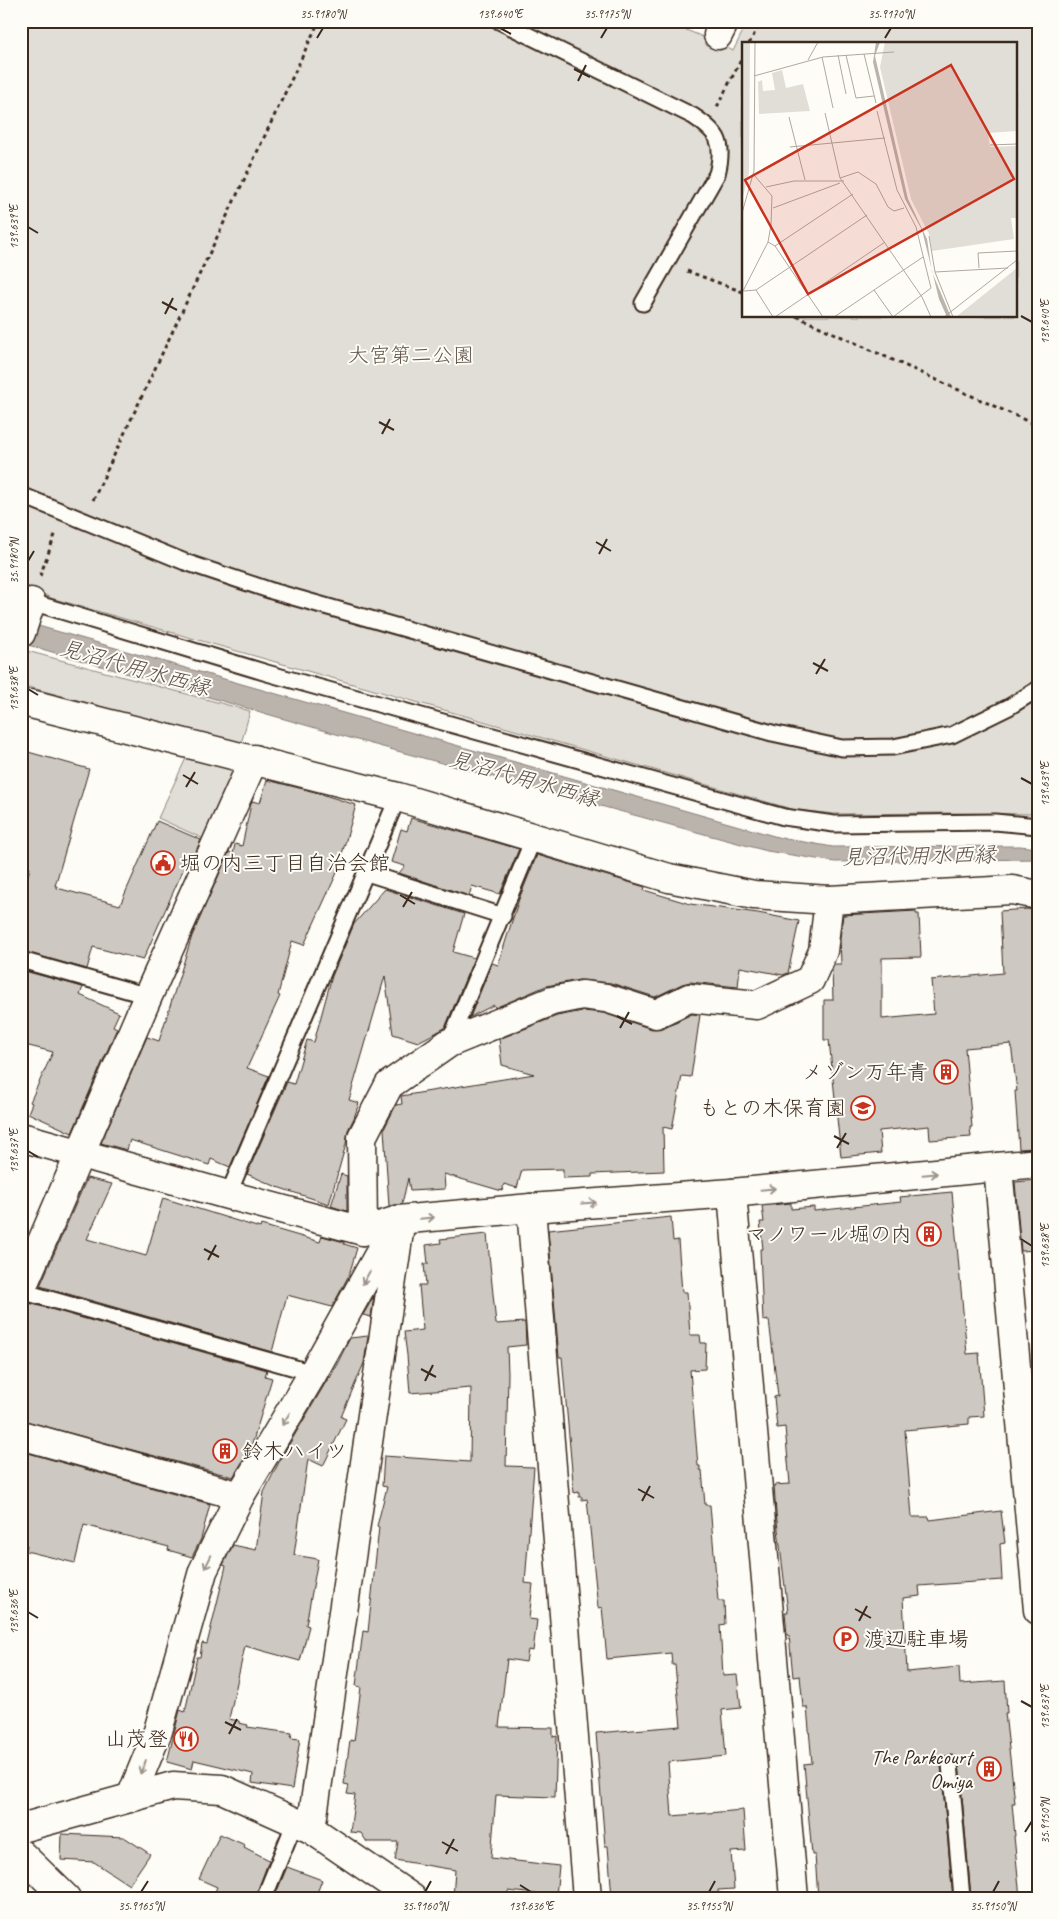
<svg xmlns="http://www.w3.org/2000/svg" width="1059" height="1919" viewBox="0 0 1059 1919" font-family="Caveat,'Klee One',sans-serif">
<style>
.green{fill:#e1ded7;stroke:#8e847a;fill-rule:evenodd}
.water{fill:#bbb4ad;stroke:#887d74}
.building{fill:#cdc8c2;stroke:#3b2a1e}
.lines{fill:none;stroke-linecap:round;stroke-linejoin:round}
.lane-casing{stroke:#3b2a1e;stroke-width:19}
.street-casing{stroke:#3b2a1e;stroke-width:31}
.primary-casing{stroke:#3b2a1e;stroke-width:31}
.path{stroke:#3b2a1e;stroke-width:3;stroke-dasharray:4 4;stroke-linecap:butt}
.lane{stroke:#fdfcf7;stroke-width:15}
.street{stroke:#fdfcf7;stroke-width:28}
.primary{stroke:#fdfcf7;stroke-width:28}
.oneway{stroke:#9c938a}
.ticks{fill:none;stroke:#3b2a1e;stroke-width:2}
.labels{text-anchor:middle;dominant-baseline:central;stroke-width:4;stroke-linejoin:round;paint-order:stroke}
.park-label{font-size:21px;fill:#64574c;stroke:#fdfcf7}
.poi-label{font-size:21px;fill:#3b2a1e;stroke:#fdfcf7;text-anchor:end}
.water-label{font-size:22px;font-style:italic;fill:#615349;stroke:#fdfcf7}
.inset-road{fill:none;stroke:#afa8a0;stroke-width:1}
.view{fill:#c8321e;fill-opacity:0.15;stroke:#c8321e;stroke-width:2.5}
.inset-edge{fill:none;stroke:#3b2a1e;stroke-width:2.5}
.neatline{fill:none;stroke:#3b2a1e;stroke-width:2}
.ticks-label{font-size:12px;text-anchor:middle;fill:#3b2a1e}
</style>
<rect width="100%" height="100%" fill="#fdfcf7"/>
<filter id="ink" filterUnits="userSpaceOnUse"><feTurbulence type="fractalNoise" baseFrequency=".02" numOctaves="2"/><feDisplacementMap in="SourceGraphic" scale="10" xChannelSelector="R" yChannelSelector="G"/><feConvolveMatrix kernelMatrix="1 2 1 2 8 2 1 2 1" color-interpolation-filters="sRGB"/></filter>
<g filter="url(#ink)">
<g class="green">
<path d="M21,21H664L723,45L733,51L748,21H1038V814L945,813L835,814L795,810L51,598L21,583ZM743,44H1015V316H743Z"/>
<polygon points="27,651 250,711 241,744 21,685 21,671"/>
<polygon points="187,756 238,768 206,840 158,818"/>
</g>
<polygon class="water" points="21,621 781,838 833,847 1020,846 1038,848 1038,859 835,862 767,851 364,742 21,643"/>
<g class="building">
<polygon points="21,750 89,769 55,886 57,886 57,888 120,905 157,821 201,840 191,862 187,861 143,960 93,947 87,969 21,951 21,900 30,868 21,865"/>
<polygon points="267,780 315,792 356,805 336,875 304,945 292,941 278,995 280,996 247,1068 269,1076 230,1167 211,1159 209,1165 130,1140 127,1150 101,1143 147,1037 159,1041 192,936 229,852 233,854 235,844 242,846 251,804 252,801 260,803"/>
<polygon points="411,818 519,849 500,894 472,886 469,896 399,873 405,866 391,862 401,829 407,831"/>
<polygon points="537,855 645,887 644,890 690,904 758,913 799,921 788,973 783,975 740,967 738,987 690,982 682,984 655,997 611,983 579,980 546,986 495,1008 494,1005 470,1017 492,963 498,965 519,899"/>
<polygon points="385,889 464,914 453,952 474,958 445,1028 418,1042 393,1034 385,976 349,1100 359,1103 354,1118 348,1130 346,1144 329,1204 277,1187 247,1174 287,1082 294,1084 307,1040 314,1042 332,976 354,924"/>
<polygon points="1027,909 1035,910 1036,924 1038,924 1038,1148 1019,1149 1015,1091 1017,1091 1011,1044 965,1048 972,1127 970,1127 971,1137 930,1140 929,1126 879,1131 881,1153 841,1157 829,1040 824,1040 824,1000 833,1000 832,969 834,964 841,964 840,938 843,915 916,911 916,914 919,914 921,957 882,958 882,1019 934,1014 931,980 1003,973 1000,911"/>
<polygon points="21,970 83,987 80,995 119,1013 113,1026 117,1028 72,1133 28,1113 32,1103 30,1102 53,1052 21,1044"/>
<polygon points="583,1011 603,1013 652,1029 663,1028 692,1014 700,1015 691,1077 682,1076 672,1129 663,1127 664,1171 592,1174 592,1177 563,1178 563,1169 522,1170 517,1188 504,1184 502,1191 444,1174 445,1189 410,1191 408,1178 402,1204 389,1206 384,1129 396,1105 402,1104 401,1096 534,1074 502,1065 499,1039 557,1016"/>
<polygon points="341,1174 347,1176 347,1211 331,1206"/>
<polygon points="87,1178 112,1184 87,1239 146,1256 163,1198 260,1228 261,1225 320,1242 322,1236 344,1242 344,1244 357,1248 349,1275 332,1307 287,1295 272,1352 40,1286"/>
<polygon points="1038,1180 1038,1250 1021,1251 1015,1182"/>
<polygon points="952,1192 967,1354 979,1353 984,1416 969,1417 969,1424 905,1430 912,1517 929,1517 930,1520 1001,1511 1005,1543 1000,1544 1002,1580 919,1586 920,1596 903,1598 907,1672 959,1667 960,1684 1005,1681 1007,1713 1005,1713 1015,1803 1012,1803 1015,1836 1014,1836 1020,1898 971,1898 959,1763 957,1758 950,1755 944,1757 941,1765 953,1898 818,1898 815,1855 812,1855 804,1764 812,1763 807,1707 803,1707 800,1676 793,1677 789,1635 787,1635 785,1612 788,1612 776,1513 774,1485 790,1484 785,1427 777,1428 774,1397 778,1396 769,1320 763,1321 760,1249 763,1249 760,1222 764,1222 762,1206 791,1203 791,1209 814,1207 814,1211 901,1202 900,1197"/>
<polygon points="671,1217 673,1241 678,1240 682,1292 687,1292 690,1335 700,1335 701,1343 706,1343 705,1369 690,1370 698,1466 700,1466 700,1470 702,1470 705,1505 710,1505 718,1601 724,1601 725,1624 720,1625 723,1676 737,1675 741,1708 722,1710 726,1756 668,1762 672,1816 743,1810 746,1851 731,1852 734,1889 718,1890 719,1898 612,1898 608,1846 605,1846 596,1733 681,1726 675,1665 672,1665 671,1653 607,1659 602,1607 598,1608 587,1499 582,1500 582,1497 579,1497 579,1492 574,1493 562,1357 559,1357 548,1230"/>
<polygon points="487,1234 496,1324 525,1322 526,1345 507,1347 508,1374 506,1466 534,1467 525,1583 533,1584 529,1619 537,1620 533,1651 528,1650 526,1662 507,1659 499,1727 553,1728 553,1737 557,1736 555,1797 496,1795 491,1858 559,1866 556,1896 508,1891 508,1898 453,1898 455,1870 395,1860 398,1842 367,1842 361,1833 350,1832 355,1795 347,1794 349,1785 344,1784 350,1740 354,1741 361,1687 356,1686 363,1631 368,1632 379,1527 377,1526 387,1487 382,1486 384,1456 470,1462 471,1388 410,1393 407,1355 404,1332 423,1330 419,1285 426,1285 424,1264 428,1264 426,1245 441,1243 440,1239"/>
<polygon points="374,1296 371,1317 363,1315"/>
<polygon points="29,1303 267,1370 265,1376 272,1378 251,1448 233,1477 21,1420 21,1320"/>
<polygon points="368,1336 364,1363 341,1417 346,1419 323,1466 308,1459 294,1555 318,1559 306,1625 309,1626 300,1661 245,1646 229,1719 239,1721 239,1723 248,1725 247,1727 292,1733 291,1738 300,1739 292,1789 252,1783 253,1774 194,1760 192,1769 167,1762 180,1710 185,1712 197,1657 200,1657 202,1643 207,1644 226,1566 223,1565 233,1545 256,1550 264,1492 281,1458 329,1377 330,1378 350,1338"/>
<polygon points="21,1451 210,1504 201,1539 192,1557 168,1550 169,1547 84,1525 75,1563 26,1551 27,1545 21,1544"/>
<polygon points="62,1834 124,1837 150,1854 129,1885 94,1862 61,1860"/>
<polygon points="220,1834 245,1845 244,1847 269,1860 255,1898 212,1898 217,1887 199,1879"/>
<polygon points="287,1867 322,1880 315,1898 274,1898"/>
</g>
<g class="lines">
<g class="lane-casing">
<g id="lane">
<path d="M499,21L693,116C719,133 725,143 717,174L643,303"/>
<polyline points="21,495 185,562 272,591 772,733 842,748 893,747 952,735 1009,707 1038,689"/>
<polyline points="25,600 267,673 784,817 834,824 995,822 1038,826"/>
<polyline points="367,873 503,916"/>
<polyline points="21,960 148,996"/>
<polyline points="449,1043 534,837"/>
<polyline points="228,1195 398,797"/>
<polyline points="21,1291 313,1373"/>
<polyline points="950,1764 962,1898"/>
<polyline points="264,1898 295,1822"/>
</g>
</g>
<g class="street-casing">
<g id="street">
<polyline points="718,35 725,21"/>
<polyline points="21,633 31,602"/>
<polyline points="31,704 398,797 669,878 754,895 829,900 1012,890 1038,895"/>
<polyline points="21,1137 228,1195 363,1231 398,1220 531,1208 732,1193 1038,1163"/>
<polyline points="998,1167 1038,1610"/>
<polyline points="732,1193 794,1898"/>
<polyline points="531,1208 587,1898"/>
<polyline points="363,1231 362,1137 389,1085 449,1043 552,1001 582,995 606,998 656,1014 689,998 757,1005 810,980 823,951 829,900"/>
<polyline points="21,1290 148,996 254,759"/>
<polyline points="21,1435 240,1496"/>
<polyline points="131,1797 158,1731 203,1571 240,1496 313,1373 398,1220"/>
<polyline points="21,1828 173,1786 222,1789 311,1829 412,1898"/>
<polyline points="311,1829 399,1232"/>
</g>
</g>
<g class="primary-casing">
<polyline id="primary" points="21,1854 66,1898"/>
</g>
<g class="path">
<polyline points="749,44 761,21"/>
<polyline points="717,107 743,56"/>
<polyline points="687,271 743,292"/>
<polyline points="796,316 1038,426"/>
<polyline points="93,500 319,21"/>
<polyline points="40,576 56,532"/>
</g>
<use href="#lane" class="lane"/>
<use href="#street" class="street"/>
<use href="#primary" class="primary"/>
</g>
<defs><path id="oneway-shaft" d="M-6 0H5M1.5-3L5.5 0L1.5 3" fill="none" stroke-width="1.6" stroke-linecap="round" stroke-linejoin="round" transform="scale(1.25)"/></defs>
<g class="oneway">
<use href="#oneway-shaft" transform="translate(930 1174) rotate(-5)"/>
<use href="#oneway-shaft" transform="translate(768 1189) rotate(-5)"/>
<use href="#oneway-shaft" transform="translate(589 1203) rotate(-4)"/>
<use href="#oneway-shaft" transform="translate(427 1218) rotate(-5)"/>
<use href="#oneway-shaft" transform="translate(366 1278) rotate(119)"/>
<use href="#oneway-shaft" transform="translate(286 1419) rotate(121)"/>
<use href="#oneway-shaft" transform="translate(208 1562) rotate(116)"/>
<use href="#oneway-shaft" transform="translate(143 1767) rotate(113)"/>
</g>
</g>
<path class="ticks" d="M500,28L511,34M317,38L323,28M601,38L607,28M885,38L891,28M574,69L590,77M578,81L586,65M28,227L38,233M162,302L177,310M165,314L173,298M1021,316L1032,322M379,422L394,430M382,434L390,419M596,542L611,551M599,554L607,539M28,561L34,551M813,663L828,671M816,674L825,659M28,689L38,695M183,775L198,784M1021,778L1032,784M186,787L195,772M400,895L415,904M403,907L412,892M617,1016L632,1024M620,1028L629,1012M834,1136L849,1144M837,1148L846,1133M28,1151L38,1157M1021,1239L1032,1246M204,1249L219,1257M208,1260L216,1245M421,1369L436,1377M425,1381L433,1365M638,1489L654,1498M642,1501L650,1486M855,1609L871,1618M28,1612L38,1618M859,1621L867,1606M1021,1701L1032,1707M225,1722L241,1730M229,1734L237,1719M1025,1832L1032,1821M442,1842L458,1851M446,1854L454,1839M520,1885L531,1892M141,1892L148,1881M425,1892L431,1881M709,1892L715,1881M993,1892L999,1881"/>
<defs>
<g id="civic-ring" transform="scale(1.25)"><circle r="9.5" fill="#fdfcf7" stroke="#c8321e" stroke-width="1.5"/><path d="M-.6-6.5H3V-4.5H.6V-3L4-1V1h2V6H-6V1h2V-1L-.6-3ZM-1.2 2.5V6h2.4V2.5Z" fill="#c8321e"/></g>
<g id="building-ring" transform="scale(1.25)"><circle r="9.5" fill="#fdfcf7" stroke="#c8321e" stroke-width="1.5"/><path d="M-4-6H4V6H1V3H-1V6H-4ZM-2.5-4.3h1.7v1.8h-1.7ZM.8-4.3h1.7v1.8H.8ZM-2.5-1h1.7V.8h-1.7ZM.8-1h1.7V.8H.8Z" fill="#c8321e"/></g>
<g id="school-ring" transform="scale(1.25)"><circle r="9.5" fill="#fdfcf7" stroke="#c8321e" stroke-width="1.5"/><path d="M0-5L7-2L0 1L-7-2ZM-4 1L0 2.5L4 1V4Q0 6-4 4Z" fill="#c8321e"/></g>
<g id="parking-ring" transform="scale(1.25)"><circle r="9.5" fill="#fdfcf7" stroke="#c8321e" stroke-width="1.5"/><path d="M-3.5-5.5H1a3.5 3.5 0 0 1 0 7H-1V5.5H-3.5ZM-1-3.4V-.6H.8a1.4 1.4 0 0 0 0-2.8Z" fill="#c8321e"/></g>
<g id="restaurant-ring" transform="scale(1.25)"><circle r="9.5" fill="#fdfcf7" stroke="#c8321e" stroke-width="1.5"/><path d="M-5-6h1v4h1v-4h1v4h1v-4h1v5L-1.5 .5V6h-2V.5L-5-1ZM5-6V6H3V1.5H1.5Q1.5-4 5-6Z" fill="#c8321e"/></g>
</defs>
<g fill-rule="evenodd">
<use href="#civic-ring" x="163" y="863"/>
<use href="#building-ring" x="946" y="1072"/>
<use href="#school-ring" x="863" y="1108"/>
<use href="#building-ring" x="929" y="1234"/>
<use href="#building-ring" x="225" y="1451"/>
<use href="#parking-ring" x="846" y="1639"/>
<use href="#restaurant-ring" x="186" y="1739"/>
<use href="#building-ring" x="989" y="1769"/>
</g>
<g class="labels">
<g class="park-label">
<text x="411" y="355">大宮第二公園</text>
</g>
<g class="poi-label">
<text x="180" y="863" text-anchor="start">堀の内三丁目自治会館</text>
<text x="928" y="1072">メゾン万年青</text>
<text x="846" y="1108">もとの木保育園</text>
<text x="912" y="1234">マノワール堀の内</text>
<text x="242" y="1451" text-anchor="start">鈴木ハイツ</text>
<text x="864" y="1639" text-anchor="start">渡辺駐車場</text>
<text x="168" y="1739">山茂登</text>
<text x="972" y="1757">The Parkcourt<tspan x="972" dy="24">Omiya</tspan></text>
</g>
<g class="water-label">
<text transform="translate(135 668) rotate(16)">見沼代用水西縁</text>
<text transform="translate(524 779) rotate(16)">見沼代用水西縁</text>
<text transform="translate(919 856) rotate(-1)">見沼代用水西縁</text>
</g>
</g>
<g transform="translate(742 42)">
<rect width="275" height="275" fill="#fdfcf7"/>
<path d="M0,0H8L7,131L0,158ZM143,0H275V89L246,91L248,105L275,104V176H269L272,197L190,209L187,192L169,157L138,25ZM40,28L44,46L61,42L68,69L17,72L16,40L20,38L21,49L33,48L30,31ZM275,226V275H215V274Z" fill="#e1ded7"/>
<path d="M134,0H138L133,14L166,157L185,197L190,230L209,275H205L197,257L180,188L163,157L131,20Z" fill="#bbb4ad"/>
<path class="inset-road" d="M122,12L134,61M96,13L104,52M104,13L114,56L132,54M80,15L91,66M66,18L76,0M12,34L81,15L152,10M135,69L155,148L174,185L189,246L151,275M83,71L98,136L180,255L189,275M47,75L63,138M248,103L275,102M48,105L143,96M98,136L116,130L134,142L146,165L152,169L162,166M24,145L52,139H102M31,166L98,141M0,171L12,129L13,0M187,194L193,230L211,275M26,200L33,204L81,275M33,204L111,152M237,226L236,211L275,209M193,230L266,226M14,248L125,173M132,248L151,275M2,249L14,248L31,275M0,251L26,200L29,183L30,154L12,133M33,275L143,200M92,275L181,215M202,275L275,218"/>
<path class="view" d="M209,23L272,137L66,252L3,138Z"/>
<rect width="275" height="275" class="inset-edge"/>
</g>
<rect width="1059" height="1919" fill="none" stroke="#fdfcf7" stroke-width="55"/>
<rect x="28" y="28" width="1004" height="1864" class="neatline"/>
<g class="ticks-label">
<text x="323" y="18">35.9180°N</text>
<text x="500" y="18">139.640°E</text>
<text x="607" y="18">35.9175°N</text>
<text x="891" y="18">35.9170°N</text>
<text transform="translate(14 227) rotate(-90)" y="4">139.639°E</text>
<text transform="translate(1045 322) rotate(-90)" y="4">139.640°E</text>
<text transform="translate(14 561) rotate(-90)" y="4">35.9180°N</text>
<text transform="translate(14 689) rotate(-90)" y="4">139.638°E</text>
<text transform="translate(1045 784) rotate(-90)" y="4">139.639°E</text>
<text transform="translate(14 1151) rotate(-90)" y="4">139.637°E</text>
<text transform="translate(1045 1246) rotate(-90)" y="4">139.638°E</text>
<text transform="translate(14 1612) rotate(-90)" y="4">139.636°E</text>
<text transform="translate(1045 1707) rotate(-90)" y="4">139.637°E</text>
<text transform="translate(1045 1821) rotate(-90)" y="4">35.9150°N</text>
<text x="141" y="1910">35.9165°N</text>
<text x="425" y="1910">35.9160°N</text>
<text x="531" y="1910">139.636°E</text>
<text x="709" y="1910">35.9155°N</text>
<text x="993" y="1910">35.9150°N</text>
</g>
</svg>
